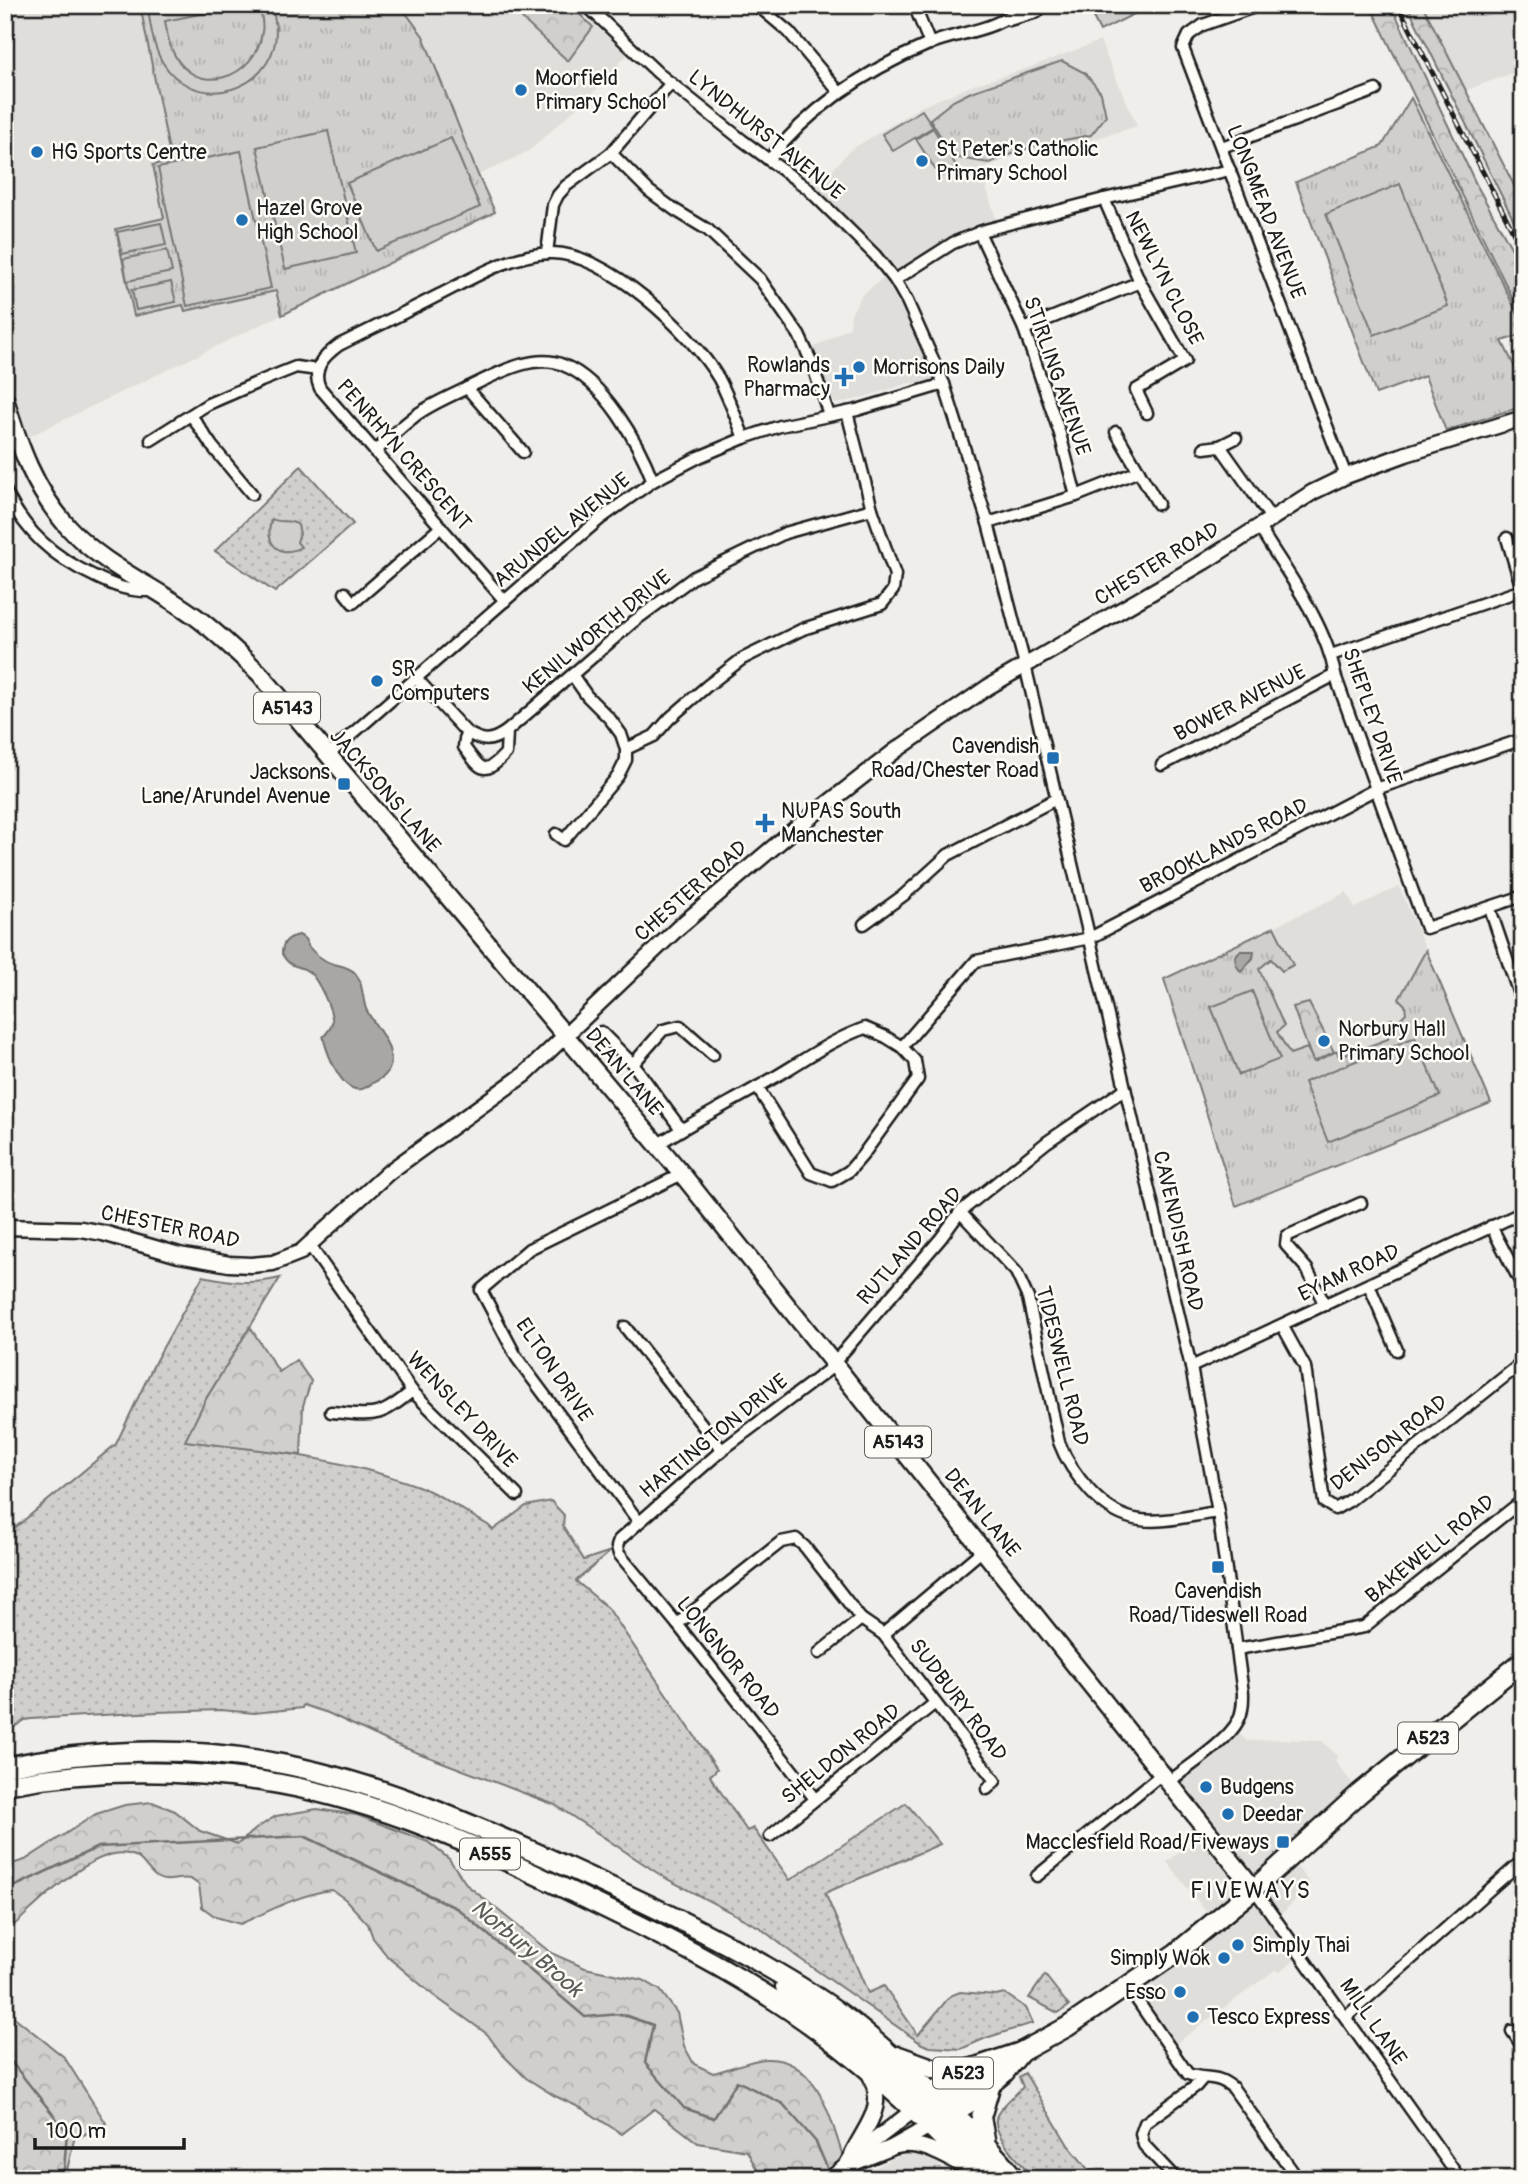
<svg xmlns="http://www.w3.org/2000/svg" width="1528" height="2184" viewBox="0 0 1528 2184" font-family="Pangolin,sans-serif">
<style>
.built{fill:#e0deda}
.grass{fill:url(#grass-dots);stroke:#767674;stroke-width:2}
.forest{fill:url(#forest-crowns);stroke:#767674;stroke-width:2}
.park{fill:url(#park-tufts);stroke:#767674;stroke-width:2}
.garden{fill:#d0cfcc;stroke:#767674;stroke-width:2}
.water{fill:#a8a7a3;stroke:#706f6d;stroke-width:2}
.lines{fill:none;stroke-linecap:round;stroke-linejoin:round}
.stream{stroke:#706f6d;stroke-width:2.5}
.street-casing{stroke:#1c1c1c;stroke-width:15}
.secondary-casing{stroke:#1c1c1c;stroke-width:19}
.primary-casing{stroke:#1c1c1c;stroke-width:21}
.highway-casing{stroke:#1c1c1c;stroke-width:23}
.street{stroke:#fdfcf7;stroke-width:10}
.secondary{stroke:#fdfcf7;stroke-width:14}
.primary{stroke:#fdfcf7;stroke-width:16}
.highway{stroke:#fdfcf7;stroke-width:18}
.rail-casing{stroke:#1c1c1c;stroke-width:5}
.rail{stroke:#fdfcf7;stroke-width:2.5;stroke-dasharray:8;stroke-linecap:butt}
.poi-dot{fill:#1f6fb2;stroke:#fdfcf7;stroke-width:2.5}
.labels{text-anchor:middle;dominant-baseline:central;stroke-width:5;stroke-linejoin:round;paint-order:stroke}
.shield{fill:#fdfcf7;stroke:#605f5e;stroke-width:2}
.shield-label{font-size:19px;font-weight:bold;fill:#1c1c1c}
.poi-label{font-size:21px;fill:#1c1c1c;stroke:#fdfcf7;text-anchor:start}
.street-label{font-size:21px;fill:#1c1c1c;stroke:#fdfcf7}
.neighbourhood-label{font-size:23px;letter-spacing:2px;fill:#1c1c1c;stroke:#fdfcf7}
.water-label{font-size:23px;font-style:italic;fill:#5b5b59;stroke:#fdfcf7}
</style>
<defs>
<pattern id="grass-dots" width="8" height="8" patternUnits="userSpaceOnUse" patternTransform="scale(1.75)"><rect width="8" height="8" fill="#d0cfcc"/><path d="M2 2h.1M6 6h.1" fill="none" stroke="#b2b1af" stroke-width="1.8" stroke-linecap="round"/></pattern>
<pattern id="forest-crowns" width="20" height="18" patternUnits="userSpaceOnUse" patternTransform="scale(1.75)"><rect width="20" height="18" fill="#d0cfcc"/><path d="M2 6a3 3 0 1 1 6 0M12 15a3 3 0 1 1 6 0" fill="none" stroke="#b2b1af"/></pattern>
<pattern id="park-tufts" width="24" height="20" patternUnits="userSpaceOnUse" patternTransform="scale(1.75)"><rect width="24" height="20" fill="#d0cfcc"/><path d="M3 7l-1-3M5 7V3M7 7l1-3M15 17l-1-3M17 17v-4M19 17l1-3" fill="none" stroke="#b2b1af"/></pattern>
</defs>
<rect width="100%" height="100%" fill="#f0eeea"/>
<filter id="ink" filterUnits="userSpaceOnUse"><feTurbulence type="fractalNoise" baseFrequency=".0143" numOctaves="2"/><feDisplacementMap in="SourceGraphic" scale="14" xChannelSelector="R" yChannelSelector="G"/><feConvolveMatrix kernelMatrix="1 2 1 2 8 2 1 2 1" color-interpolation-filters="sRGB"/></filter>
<g filter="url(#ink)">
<g class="built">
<polygon points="5,5 571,5 628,54 597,89 529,151 479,175 495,212 28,437 5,363"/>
<polygon points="1422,5 1520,5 1523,69 1464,91"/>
<polygon points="1100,41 1137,126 1075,145 1026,151 981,170 998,226 985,230 895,280 944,384 909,383 865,397 836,404 827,392 810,350 850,327 851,314 861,296 889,273 812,193 849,151 920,107 976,84 1025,69"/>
<polygon points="1399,886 1491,1103 1236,1206 1164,979 1347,892 1355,908"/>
<polygon points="1233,1728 1247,1741 1281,1739 1322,1741 1338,1756 1335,1761 1360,1793 1289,1857 1311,1885 1276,1919 1301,1955 1280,1972 1275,1970 1170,2048 1128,1987 1214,1922 1167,1862 1208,1830 1170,1781"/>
<polygon points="914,2154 932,2158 953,2179 856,2179 868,2171 892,2159 902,2155"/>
</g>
<g class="grass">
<polygon points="301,466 353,524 275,592 215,551"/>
<path d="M203,1276C231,1282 252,1285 280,1278L206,1399L186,1441C266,1450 342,1458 418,1486C442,1495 465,1512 488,1525L493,1530L526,1506L551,1501L564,1515L563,1526L584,1560L611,1551L576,1581L608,1608L717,1769L710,1776L747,1831L753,1828L790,1880L906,1803L940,1844L825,1893L868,1993L884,1986L918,2035L950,1996L960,1992L996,1995L1004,1993L1026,2008L1033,2023L986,2038L961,2049L930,2047L922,2044L796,1956L759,1927L665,1878L555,1805L392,1743L328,1713L303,1705L302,1708L254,1713L221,1710L157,1712L31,1719L25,1720L5,1733V1536L116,1444L156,1360Z"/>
<polygon points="1045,1975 1069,2006 1058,2013 1029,1998"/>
<path d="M1025,2073L1068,2145L1096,2179H1035C1024,2166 989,2134 997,2115C1002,2105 1015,2095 1023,2087L1019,2077Z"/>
</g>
<g class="forest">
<polygon points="533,5 570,5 593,27 568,61 522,19"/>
<polygon points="1370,5 1391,5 1476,184 1523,269 1523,320"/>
<polygon points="1407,5 1423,6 1523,203 1523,239"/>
<polygon points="1309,1003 1334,1052 1313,1062 1293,1007"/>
<polygon points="250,1327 279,1372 296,1360 311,1381 303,1406 301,1455 185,1441 206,1399"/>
<path d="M152,1802L175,1811L200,1831L238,1844L257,1828L276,1816L317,1809L357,1815L428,1842L449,1859L467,1885L551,1953L585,1968L643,1980L660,1990L677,2013L684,2046L694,2064L713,2073C727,2070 753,2059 766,2059C819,2057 832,2124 845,2163L827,2179H762L747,2151L698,2143L654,2109L622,2134L583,2109L555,2096L526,2078L501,2053L487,2034L433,1995L388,1957L373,1938L368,1924L345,1899L332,1890C299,1894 270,1911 240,1924L216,1917L202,1907L199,1885C196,1883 193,1880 190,1879C180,1876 168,1884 158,1878C149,1873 144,1860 135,1856C97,1838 33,1910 5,1933V1866L25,1860L96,1814L125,1805Z"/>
<polygon points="5,2004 8,2012 64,2057 106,2123 74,2140 65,2179 5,2179"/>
</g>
<g class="park">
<polygon points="140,5 400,5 423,36 478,175 495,212 282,315 276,291 185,311 183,305 134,316 116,229 164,218 153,165 171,161"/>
<polygon points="1062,61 1085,73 1101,93 1106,116 1091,135 1033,146 989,163 953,157 930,119 953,101 971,92"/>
<polygon points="1411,98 1523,325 1523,334 1502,341 1523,384 1523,406 1446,431 1425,376 1376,394 1296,182 1382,146"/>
<path d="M272,519C281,524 289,518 298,525L300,534L297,542L301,547C278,560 263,541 272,519Z"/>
<polygon points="1274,927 1293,965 1282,971 1271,959 1259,969 1284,1026 1277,1032 1290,1054 1307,1048 1314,1062 1337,1051 1339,1057 1388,1039 1390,1019 1400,1019 1406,1013 1405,1005 1399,999 1426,950 1491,1103 1236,1206 1164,979"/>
</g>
<g class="garden">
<path d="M147,5H245L165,21C167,31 168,43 173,52C195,99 256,79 262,32C264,23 261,14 259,5H272C275,21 278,32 274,47C259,98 191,108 163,63C152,46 151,24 147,5Z"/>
<polygon points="1097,5 1152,5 1100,31 1094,19"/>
<polygon points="922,110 933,127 893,151 882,134"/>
<polygon points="933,128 957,167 940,177 916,139"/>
<polygon points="328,131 356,253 285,269 257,147"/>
<polygon points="451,138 480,207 376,251 347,183"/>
<polygon points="241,151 271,288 187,306 158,168"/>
<polygon points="1400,184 1448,306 1374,335 1326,214"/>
<polygon points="161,223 166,245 122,254 117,232"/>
<polygon points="167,250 172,272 127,281 123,259"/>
<polygon points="171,282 176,302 136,310 132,290"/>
<polygon points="1252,991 1280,1059 1239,1075 1211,1007"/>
<polygon points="1415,1037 1440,1096 1328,1142 1304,1082"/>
</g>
<g class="water">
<path d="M299,935C307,939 305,941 309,947C313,952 321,958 326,961C335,966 348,965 355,973C363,982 362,997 366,1009C375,1028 395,1044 390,1067C387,1077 379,1079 371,1084C370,1085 363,1089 362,1089C341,1094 327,1052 323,1037C327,1033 331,1029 332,1023C334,1013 318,979 309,972C298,963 292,971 282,954C282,942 288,937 299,935Z"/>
<polygon points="1240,951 1254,951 1253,958 1241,972 1236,965 1235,956"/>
</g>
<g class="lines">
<g class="stream">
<polyline points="5,1891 98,1847 304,1836 458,1909 585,2017 621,2014 653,2025 645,2063 684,2108 714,2118 737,2081 783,2104 816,2142 829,2172"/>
<polyline points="5,2054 67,2132 64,2169 53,2179"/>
</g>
<g class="street-casing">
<g id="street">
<path d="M586,5L658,73L742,140L807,188L875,255L895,280L907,301L944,384L988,523L1025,665L1191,1367L1218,1512L1243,1693C1243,1702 1243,1712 1238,1721C1227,1742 1189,1766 1170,1781"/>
<polyline points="757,5 789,32 839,92"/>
<polyline points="914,5 930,44"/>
<polyline points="1260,5 1203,25 1189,35 1183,48 1346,476"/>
<polyline points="1009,20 1037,12 1043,5"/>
<polyline points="1222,147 1376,90"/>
<polyline points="611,153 649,191 675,210 708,230 760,279 799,335 811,361 829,415"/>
<path d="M769,160C810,107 867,70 929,44C960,31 998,32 1022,5"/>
<polyline points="1104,199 1140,282 1185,361 1136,390 1147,413"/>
<polyline points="979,232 1024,329 1060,434 1076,496"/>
<polyline points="547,253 553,205 558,195 566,186 611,153 671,83"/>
<polyline points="895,280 953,243 985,230 1104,199 1230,170"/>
<polyline points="1024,329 1140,282"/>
<polyline points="467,388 523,452"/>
<polyline points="191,415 212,446 252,494"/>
<polyline points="1116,432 1158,504"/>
<polyline points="151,440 208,404 261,381 296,367 318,370"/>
<polyline points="1220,446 1271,518"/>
<polyline points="1204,448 1220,446 1236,438"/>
<path d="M375,452C388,439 401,427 415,416C431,404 449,397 467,388C493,376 533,352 563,365C604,381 638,442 653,481"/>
<path d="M5,490C24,531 53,557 94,576C114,586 130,592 152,591"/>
<polyline points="988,523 1076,496 1139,471"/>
<path d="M1259,527C1286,572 1326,623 1335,675L1426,928L1523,896"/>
<polyline points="1507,538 1523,592"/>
<polyline points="345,593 353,603 441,527"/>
<path d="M505,601L320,388C311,369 324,356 339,345C373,328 406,312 439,295C473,278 510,255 549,253C605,250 692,333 719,379C729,398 736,418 744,438"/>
<polyline points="1331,655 1522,590"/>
<path d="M416,678L466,732L464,747C481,770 484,777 506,753L507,731L633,622L694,577L785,533L872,509"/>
<path d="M466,732C483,742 490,743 507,731"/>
<polyline points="626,749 654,736 670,718 707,686 742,659 803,629 882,604 893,590 895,575 872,509 847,412"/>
<polyline points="327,756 548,563 600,519 653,481 699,457 744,438 780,426 857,410 944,384"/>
<polyline points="1162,765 1335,675"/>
<polyline points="556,834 564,840 618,776 626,760 626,749 621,734 610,719 587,696 573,676"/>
<polyline points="1490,909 1523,1006"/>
<polyline points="864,924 904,895 948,855 1056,799"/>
<polyline points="601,1032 633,1064 681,1129"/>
<polyline points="633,1064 663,1030 680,1026 713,1055"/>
<polyline points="757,1087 811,1173 832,1181 849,1171 862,1156 918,1079 915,1061 902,1047"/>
<path d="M657,1145C695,1120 736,1100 775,1077C806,1059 831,1040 865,1028L886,1037L902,1047L976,961L1090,938L1376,789L1523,739"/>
<path d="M960,1212L1016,1272L1028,1298L1059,1442C1066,1461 1077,1477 1091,1492C1131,1535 1166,1519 1218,1512"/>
<polyline points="1491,1226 1523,1287"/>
<polyline points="310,1246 412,1391 517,1495"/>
<polyline points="1369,1285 1397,1350"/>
<polyline points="1325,1305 1307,1269 1286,1245 1287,1236 1361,1203"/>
<polyline points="1282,1325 1305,1367 1324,1502 1335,1509 1349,1501 1523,1362"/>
<polyline points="625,1327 722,1450"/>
<polyline points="1191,1367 1523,1212"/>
<path d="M331,1412C374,1415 378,1420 412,1391"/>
<polyline points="639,1522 517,1358 481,1290 529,1249 682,1174"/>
<polyline points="677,1624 781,1542 796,1539 805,1547 861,1619 883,1634 995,1781 987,1789"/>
<polyline points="883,1634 984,1549"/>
<polyline points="1237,1649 1364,1627 1523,1500"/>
<polyline points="819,1653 861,1619"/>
<polyline points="815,1799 677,1624 619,1554 617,1547 619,1540 722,1450 827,1371 941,1238 960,1212 1047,1142 1125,1089"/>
<polyline points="770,1836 935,1703"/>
<polyline points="1037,1876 1163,1773"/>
<polyline points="1254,1889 1460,2179"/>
<path d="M1128,1987L1188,2074C1208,2081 1215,2073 1233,2088L1298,2179"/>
<polyline points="1346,2017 1523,1860"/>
<polyline points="1512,2031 1523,2047"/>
<polyline points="1176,2179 1144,2145 1141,2134 1145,2123 1196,2086 1202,2079"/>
</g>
</g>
<g class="secondary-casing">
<g id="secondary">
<polyline points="5,1227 81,1229 103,1233 179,1255 229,1264 251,1265 273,1263 301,1252 389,1172 525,1074 679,927 795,829 895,751 988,687 1204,562 1313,492 1346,476 1406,454 1523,418"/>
<path d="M897,2146C921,2140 946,2157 966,2167"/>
<path d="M852,2154C867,2123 888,2107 868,2071"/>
<polyline points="851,2164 891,2148 930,2126"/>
<polyline points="830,2179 846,2166 850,2159 914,2110"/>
</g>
</g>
<g class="primary-casing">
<path id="primary" d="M5,399C19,446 35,491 69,528C104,566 154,586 196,617C219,634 239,654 260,674L682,1174L1254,1889"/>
</g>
<g class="highway-casing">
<g id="highway">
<path d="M5,1767C91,1749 184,1746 271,1762C369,1779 460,1819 550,1859C618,1890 685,1921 750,1957C779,1974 810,1991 837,2011C873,2037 905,2067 936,2097C964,2123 992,2149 1015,2179"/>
<path d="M5,1785C89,1769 178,1769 262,1781C362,1796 460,1838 551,1882C643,1926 737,1970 819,2031C877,2074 932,2125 981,2179"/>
<path d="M785,1987C809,2008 833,2028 858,2047C882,2066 912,2084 927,2111"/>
<polyline points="899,2056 932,2068 967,2069"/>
<polyline points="924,2101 947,2082 970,2069 1021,2052 1067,2027 1176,1953 1254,1889 1360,1793 1523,1661"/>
<polyline points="934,2109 992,2070"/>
<polyline points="935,2113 998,2179"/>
<polyline points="930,2126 966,2105 1004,2073 1021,2052"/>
<polyline points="986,2145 981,2117 991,2084"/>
</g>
</g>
<use href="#street" class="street"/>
<use href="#secondary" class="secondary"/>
<use href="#primary" class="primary"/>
<use href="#highway" class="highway"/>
<g class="rail-casing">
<polyline id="rail" points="1398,5 1523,251"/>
</g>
<use href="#rail" class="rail"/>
</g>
</g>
<g class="poi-dot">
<circle cx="521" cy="90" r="7"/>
<circle cx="37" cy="152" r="7"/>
<circle cx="922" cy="161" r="7"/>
<circle cx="242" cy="220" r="7"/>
<circle cx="859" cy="367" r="7"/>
<path d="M840.5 366.5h7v7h7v7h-7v7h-7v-7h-7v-7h7z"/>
<circle cx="377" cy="681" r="7"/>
<rect x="1046" y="751" width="14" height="14" rx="3.5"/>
<rect x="337" y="777" width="14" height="14" rx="3.5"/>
<path d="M761.5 812.5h7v7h7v7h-7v7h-7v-7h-7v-7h7z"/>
<circle cx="1324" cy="1041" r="7"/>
<rect x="1211" y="1560" width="14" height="14" rx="3.5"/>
<circle cx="1206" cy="1787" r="7"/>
<circle cx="1228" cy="1814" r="7"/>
<rect x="1276" y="1835" width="14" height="14" rx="3.5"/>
<circle cx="1238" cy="1945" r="7"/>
<circle cx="1224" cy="1958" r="7"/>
<circle cx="1180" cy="1992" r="7"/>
<circle cx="1193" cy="2017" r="7"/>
</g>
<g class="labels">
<g class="shield">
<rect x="254" y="692.5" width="66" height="31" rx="5"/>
<rect x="865" y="1426.5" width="66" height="31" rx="5"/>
<rect x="1398" y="1722.5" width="60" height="31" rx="5"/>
<rect x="460" y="1838.5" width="60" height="31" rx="5"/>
<rect x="933" y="2057.5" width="60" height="31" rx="5"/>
</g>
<g class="shield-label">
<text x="287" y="708">A5143</text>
<text x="898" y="1442">A5143</text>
<text x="1428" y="1738">A523</text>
<text x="490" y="1854">A555</text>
<text x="963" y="2073">A523</text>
</g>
<g class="poi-label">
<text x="535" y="78">Moorfield<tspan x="535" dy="24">Primary School</tspan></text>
<text x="936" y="149">St Peter's Catholic<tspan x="936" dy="24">Primary School</tspan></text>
<text x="51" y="152">HG Sports Centre</text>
<text x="256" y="208">Hazel Grove<tspan x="256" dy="24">High School</tspan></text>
<text x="830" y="365" text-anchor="end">Rowlands<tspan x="830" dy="24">Pharmacy</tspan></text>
<text x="873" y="367">Morrisons Daily</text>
<text x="391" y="669">SR<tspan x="391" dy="24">Computers</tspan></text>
<text x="1039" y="746" text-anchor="end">Cavendish<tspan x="1039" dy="24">Road/Chester Road</tspan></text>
<text x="330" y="772" text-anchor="end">Jacksons<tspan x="330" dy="24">Lane/Arundel Avenue</tspan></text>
<text x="781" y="811">NUPAS South<tspan x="781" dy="24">Manchester</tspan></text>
<text x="1338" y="1029">Norbury Hall<tspan x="1338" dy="24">Primary School</tspan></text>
<text x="1218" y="1591" text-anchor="middle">Cavendish<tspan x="1218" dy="24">Road/Tideswell Road</tspan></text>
<text x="1220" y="1787">Budgens</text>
<text x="1242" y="1814">Deedar</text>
<text x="1269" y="1842" text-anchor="end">Macclesfield Road/Fiveways</text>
<text x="1252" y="1945">Simply Thai</text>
<text x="1210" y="1958" text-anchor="end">Simply Wok</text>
<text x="1166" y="1992" text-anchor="end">Esso</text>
<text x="1207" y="2017">Tesco Express</text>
</g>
<g class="street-label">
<text transform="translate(766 135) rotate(39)">LYNDHURST AVENUE</text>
<text transform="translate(1266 212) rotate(69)">LONGMEAD AVENUE</text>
<text transform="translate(1164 278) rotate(63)">NEWLYN CLOSE</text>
<text transform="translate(1057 376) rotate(71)">STIRLING AVENUE</text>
<text transform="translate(404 455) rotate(49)">PENRHYN CRESCENT</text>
<text transform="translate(562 530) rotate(-39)">ARUNDEL AVENUE</text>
<text transform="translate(1157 564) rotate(-31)">CHESTER ROAD</text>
<text transform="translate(597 632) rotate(-39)">KENILWORTH DRIVE</text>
<text transform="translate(1240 703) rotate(-27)">BOWER AVENUE</text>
<text transform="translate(1372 716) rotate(71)">SHEPLEY DRIVE</text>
<text transform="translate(385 791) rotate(49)">JACKSONS LANE</text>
<text transform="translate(1224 846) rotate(-27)">BROOKLANDS ROAD</text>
<text transform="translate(691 891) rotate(-41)">CHESTER ROAD</text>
<text transform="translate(624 1072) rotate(50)">DEAN LANE</text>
<text transform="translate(170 1227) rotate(12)">CHESTER ROAD</text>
<text transform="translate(1178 1231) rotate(77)">CAVENDISH ROAD</text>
<text transform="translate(910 1246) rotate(-49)">RUTLAND ROAD</text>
<text transform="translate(1349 1273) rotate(-25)">EYAM ROAD</text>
<text transform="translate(1062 1366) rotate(76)">TIDESWELL ROAD</text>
<text transform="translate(554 1370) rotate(56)">ELTON DRIVE</text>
<text transform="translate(462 1410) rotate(47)">WENSLEY DRIVE</text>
<text transform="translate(714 1436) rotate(-39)">HARTINGTON DRIVE</text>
<text transform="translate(1389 1443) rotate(-38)">DENISON ROAD</text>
<text transform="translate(982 1513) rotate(51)">DEAN LANE</text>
<text transform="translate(1430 1549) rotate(-39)">BAKEWELL ROAD</text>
<text transform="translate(728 1658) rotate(51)">LONGNOR ROAD</text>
<text transform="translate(958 1700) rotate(53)">SUDBURY ROAD</text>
<text transform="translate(841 1754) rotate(-39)">SHELDON ROAD</text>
<text transform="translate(1373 2022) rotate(55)">MILL LANE</text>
</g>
<g class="neighbourhood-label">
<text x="1251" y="1890">FIVEWAYS</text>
</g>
<g class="water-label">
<text transform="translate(527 1948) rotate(40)">Norbury Brook</text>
</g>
</g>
<rect width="1528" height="2184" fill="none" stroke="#fdfcf7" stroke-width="28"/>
<rect x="14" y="14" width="1500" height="2156" fill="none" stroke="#1c1c1c" stroke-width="2.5" filter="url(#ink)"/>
<path d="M35 2138v10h149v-10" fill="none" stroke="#1c1c1c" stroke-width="3.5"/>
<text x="46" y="2138" font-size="21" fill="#1c1c1c" stroke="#fdfcf7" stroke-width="5" paint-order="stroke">100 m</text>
</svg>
